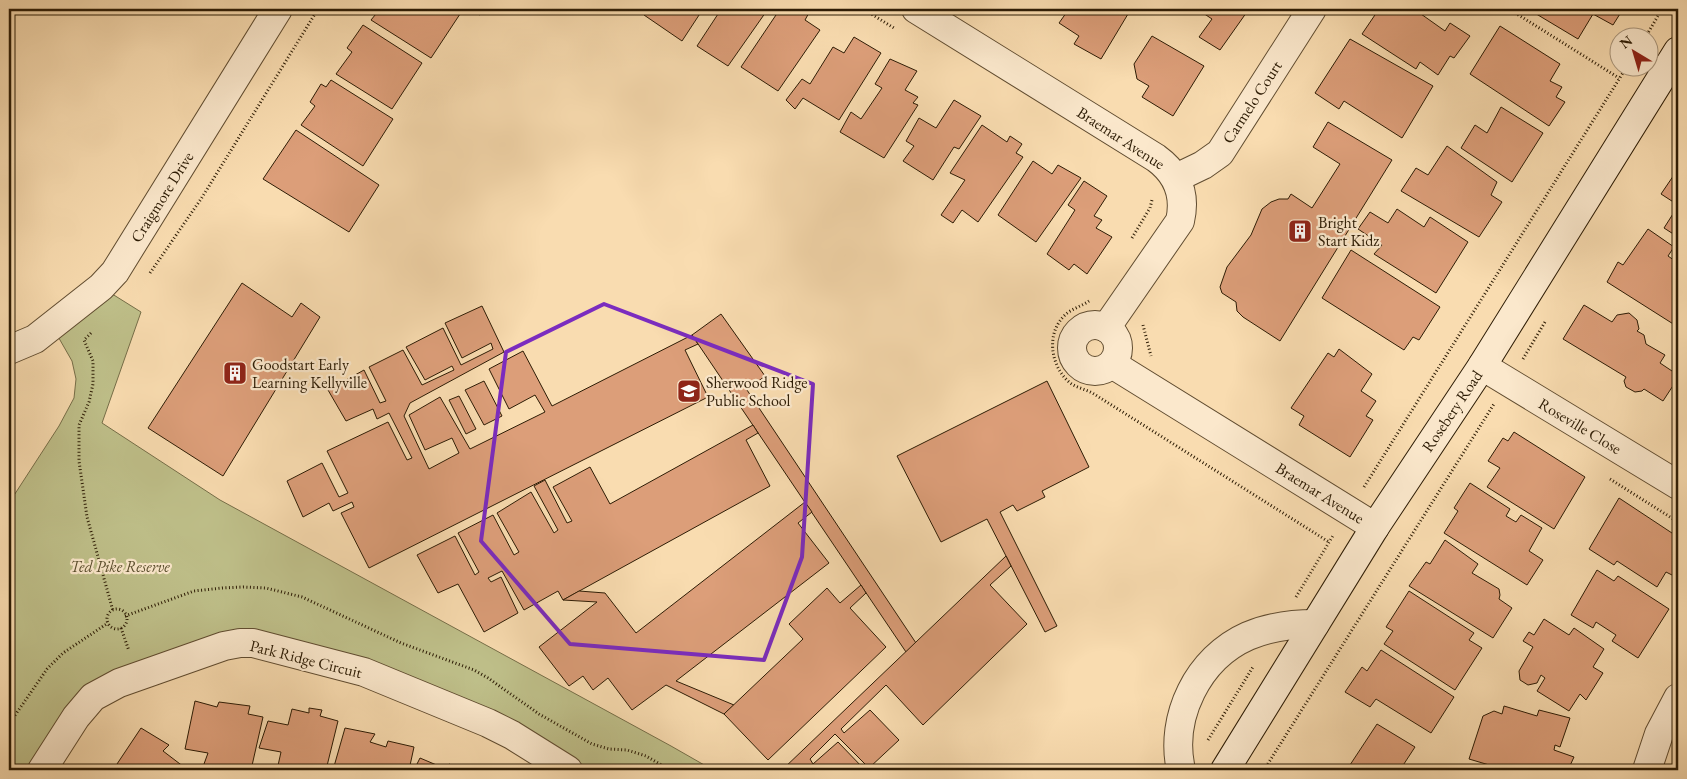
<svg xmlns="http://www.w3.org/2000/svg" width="1687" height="779" viewBox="0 0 1687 779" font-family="'EB Garamond',serif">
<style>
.green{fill:#bfc08a;stroke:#766e48}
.building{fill:#dc9e79;stroke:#2d1c05}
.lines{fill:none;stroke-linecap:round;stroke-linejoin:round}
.street-casing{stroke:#604c30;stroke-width:30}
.secondary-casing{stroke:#2d1c05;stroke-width:30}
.path{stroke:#2d1c05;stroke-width:3;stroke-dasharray:1 2.5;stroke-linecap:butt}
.street{stroke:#fbe8cc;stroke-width:28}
.secondary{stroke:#fbe8cc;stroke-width:28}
.marked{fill:none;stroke:#7b2cbf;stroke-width:4;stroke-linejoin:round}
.labels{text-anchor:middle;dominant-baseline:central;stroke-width:4.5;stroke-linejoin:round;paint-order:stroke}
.street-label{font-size:16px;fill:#2d1c05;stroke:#fbe8cc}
.poi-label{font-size:16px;fill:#2d1c05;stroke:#fbe8cc;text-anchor:start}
.park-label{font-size:16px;font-style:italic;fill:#594d2d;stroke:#fbe8cc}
</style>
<rect width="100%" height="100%" fill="#f9dcb0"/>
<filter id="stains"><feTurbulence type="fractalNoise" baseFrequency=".004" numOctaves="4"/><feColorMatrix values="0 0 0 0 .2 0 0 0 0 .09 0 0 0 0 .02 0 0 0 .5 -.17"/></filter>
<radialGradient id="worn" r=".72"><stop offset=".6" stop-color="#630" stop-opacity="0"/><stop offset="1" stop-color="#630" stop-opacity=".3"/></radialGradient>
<polygon class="green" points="101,287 141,312 102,423 220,500 671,746 713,770 568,770 269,646 119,683 42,770 9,770 9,503 59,426 74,398 76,379 72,361 52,326"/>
<g class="building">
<polygon points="380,9 458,9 462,11 431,58 371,20"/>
<polygon points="470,9 484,9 480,15"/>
<polygon points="648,9 703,9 682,41 644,15"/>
<polygon points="711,9 768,9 728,66 697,46 718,14"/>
<polygon points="780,9 806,9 810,11 805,20 820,30 778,91 741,67"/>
<polygon points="1069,9 1131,9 1101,59 1074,44 1079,36 1059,23"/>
<polygon points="1197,9 1249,9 1220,50 1199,37 1212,19"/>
<polygon points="1379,9 1425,9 1421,14 1445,31 1450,23 1470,36 1454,58 1450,56 1438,75 1420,62 1416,69 1362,34"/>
<polygon points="1528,9 1623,9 1613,25 1593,14 1578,39"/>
<polygon points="363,25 422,63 392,109 336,74 352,52 347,48"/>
<polygon points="1500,26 1560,64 1550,81 1562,87 1556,97 1565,102 1549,126 1470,74"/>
<polygon points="1152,36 1204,66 1173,116 1142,97 1149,86 1137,79 1134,64"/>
<polygon points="854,37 881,53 839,120 803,98 795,109 786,100 802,79 810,84 833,47 844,53"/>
<polygon points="1350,39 1433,86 1402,138 1344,101 1339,109 1315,93"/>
<polygon points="890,59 917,71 905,90 918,97 913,103 918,105 884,158 840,132 851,112 861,119 882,88 875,84"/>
<polygon points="331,80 393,119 363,166 301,125 315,106 310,102 321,84 326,87"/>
<polygon points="954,100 981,116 959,149 954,147 933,180 903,161 914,146 906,141 919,118 936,128"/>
<polygon points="1501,107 1543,133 1512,182 1461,148 1475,125 1487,133"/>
<polygon points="1328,122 1392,160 1280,341 1243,317 1237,311 1236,302 1222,293 1220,287 1227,267 1251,235 1262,209 1271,202 1279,199 1288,199 1291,194 1312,208 1340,164 1313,147"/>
<polygon points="982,125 1007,142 1010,136 1022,144 1016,153 1023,157 978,222 962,210 953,223 941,215 965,180 950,173"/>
<polygon points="296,130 379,185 349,232 263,179"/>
<polygon points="1447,146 1497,182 1491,195 1502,202 1479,237 1401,191 1416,168 1428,175"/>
<polygon points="1033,161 1052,174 1058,165 1081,178 1036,242 998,215"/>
<polygon points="1678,169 1678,205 1661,194"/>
<polygon points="1084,181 1107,196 1094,216 1102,220 1096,228 1112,237 1087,274 1074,264 1069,270 1047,254 1075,210 1068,205"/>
<polygon points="1678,206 1678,237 1664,228"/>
<polygon points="1397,209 1424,227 1430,217 1468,242 1436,293 1374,254 1382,245 1358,229 1370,212 1388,223"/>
<polygon points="1648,229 1674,247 1668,256 1678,263 1678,327 1607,282 1618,262 1623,265"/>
<polygon points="1351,250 1440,307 1419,340 1413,337 1404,350 1322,298"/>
<polygon points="242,283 292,317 301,303 320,317 223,476 148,428"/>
<polygon points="1584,305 1612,322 1617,315 1629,313 1637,320 1639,329 1637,331 1644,335 1646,344 1665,355 1660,363 1678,375 1678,378 1663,401 1644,389 1642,391 1635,392 1626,387 1624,381 1626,377 1563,339"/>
<polygon points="482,306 504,352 410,403 404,416 429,469 459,453 452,438 425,450 409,415 440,397 470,449 545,412 535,395 509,409 489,369 523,351 552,406 692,335 698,344 685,350 708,397 369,568 341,513 354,507 352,502 333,511 329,503 303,517 287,481 322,463 339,497 348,493 327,451 388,422 407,460 412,458 389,413 377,419 373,409 346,421 328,390 364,370 380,403 386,401 369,367 403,350 422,385 454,370 452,366 425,380 406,347 443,328 461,365 493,349 491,343 462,358 445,323"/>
<polygon points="721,314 765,376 747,390 916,643 906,652 692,335"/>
<polygon points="1339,349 1372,374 1361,391 1376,401 1366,416 1373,420 1350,457 1299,425 1304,416 1291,408 1328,353 1334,357"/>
<polygon points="484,381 502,416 484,425 465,390"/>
<polygon points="1047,381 1089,467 1042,491 1045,497 1017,511 1013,505 1000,512 1057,626 1045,632 987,519 941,542 897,456"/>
<polygon points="459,396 476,429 466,434 449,400"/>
<polygon points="753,425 758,433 746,440 770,486 563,600 558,591 524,610 502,571 488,578 491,582 501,577 518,613 484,632 458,584 438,593 417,555 455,536 475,575 479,572 458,533 493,515 514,555 519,552 497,513 531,492 554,533 558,530 534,486 545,480 567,523 572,521 553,487 590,467 610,504"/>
<polygon points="1514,432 1585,477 1554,529 1487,487 1500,468 1488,461 1503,438 1508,441"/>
<polygon points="1470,483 1510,509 1506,516 1516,522 1521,515 1542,528 1529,551 1543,560 1527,585 1444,533 1458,511 1454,508"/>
<polygon points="1619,498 1678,537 1678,569 1674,576 1666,572 1657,587 1617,561 1614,565 1589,549"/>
<polygon points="805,502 812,512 798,523 829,563 676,681 734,705 724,714 666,685 632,710 608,678 593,690 583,676 569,686 539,647 597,602 563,600 579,591 605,593 636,633"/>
<polygon points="1445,540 1478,564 1472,573 1499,589 1500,595 1499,599 1512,608 1493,638 1409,586 1426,562 1430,564"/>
<polygon points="1006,556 1011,566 990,585 1027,624 923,725 886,685 841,729 844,733 870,710 899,740 869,768 835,734 810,759 813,764 838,742 865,770 810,770 805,765 799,770 782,770"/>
<polygon points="1597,570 1614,581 1618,576 1669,609 1638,658 1612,641 1616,635 1596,622 1593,628 1571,615"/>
<polygon points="861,585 866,593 850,608 886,647 768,760 724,714 803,639 789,624 827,588 840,603"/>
<polygon points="1409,591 1474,633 1469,640 1482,648 1455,690 1384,644 1393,631 1386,627"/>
<polygon points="1544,619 1569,635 1574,628 1604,649 1593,667 1603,673 1586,700 1580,694 1569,711 1537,691 1545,678 1541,675 1537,683 1528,685 1520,680 1519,671 1533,647 1523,641 1529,632 1534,635"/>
<polygon points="1381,650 1454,697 1431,733 1376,699 1370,707 1345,692 1362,667 1367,671"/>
<polygon points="195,701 217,707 219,702 250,706 248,714 263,717 251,770 207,770 204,764 208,753 185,749"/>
<polygon points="1504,706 1537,716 1539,710 1570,718 1560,747 1555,745 1554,750 1574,757 1568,770 1506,770 1469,759 1483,716 1494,711 1502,714"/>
<polygon points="309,708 322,710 320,716 338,721 326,770 277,770 281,752 259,748 268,721 288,725 292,709 309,713"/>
<polygon points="1377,724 1415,747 1400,770 1350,770 1348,768"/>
<polygon points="141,728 169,745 163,751 184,767 181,770 113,770"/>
<polygon points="345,728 375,734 370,742 386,747 388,741 414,747 409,770 333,770"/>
<polygon points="420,758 446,769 449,764 464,770 414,770"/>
</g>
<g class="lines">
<g class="street-casing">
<g id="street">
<path d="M916,9L1156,158C1178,174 1186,195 1180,221L1106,328"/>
<polyline points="1176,178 1203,165 1220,153 1312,9"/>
<circle cx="1095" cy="348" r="23"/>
<polyline points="9,350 35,339 101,287 115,272 278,9"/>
<polyline points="1112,364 1375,527"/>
<polyline points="1482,366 1678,485"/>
<polyline points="42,770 76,717 93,697 119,683 224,646 240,643 253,643 364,672 488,723 512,735 568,770"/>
<path d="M1181,770C1169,717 1198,658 1248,636C1269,627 1292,624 1315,624"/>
<polyline points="1647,770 1659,734 1678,698"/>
</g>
</g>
<g class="secondary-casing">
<polyline id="secondary" points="1225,770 1375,527 1482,366 1678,51"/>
</g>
<g class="path">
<polyline points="863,9 894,28"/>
<polyline points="1509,9 1619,78"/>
<polyline points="1645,38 1662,9"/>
<polyline points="1132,238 1150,208 1152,200"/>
<polyline points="150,273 201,199 318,9"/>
<path d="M1089,301C1082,306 1071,309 1065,315C1046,333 1050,365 1069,382C1076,388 1086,389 1094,394L1329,542"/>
<polyline points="1143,325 1151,356"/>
<polyline points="91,333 84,340 93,361 93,384 89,402 79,425 79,461 87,517 113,611"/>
<polyline points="1523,359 1545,322"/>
<polyline points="1610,479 1678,522"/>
<polyline points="1364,487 1626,68"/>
<polyline points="1296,597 1334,534"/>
<circle cx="117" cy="619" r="10"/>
<polyline points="125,616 194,591 222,588 243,587 266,588 302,597 401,643 474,670 488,678 539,714 592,744 609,749 627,750 646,756 670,770"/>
<polyline points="121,628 129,651"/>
<polyline points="9,724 47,669 63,653 108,623"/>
<polyline points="1208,740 1253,667"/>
<polyline points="1264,770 1494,404"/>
</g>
<use href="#street" class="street"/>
<use href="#secondary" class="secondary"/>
</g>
<path class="marked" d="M604,304L813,384L802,557L764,660L570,644L481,541L506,352Z"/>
<defs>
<g id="building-square" transform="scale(1.25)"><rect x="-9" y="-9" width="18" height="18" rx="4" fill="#8f2418" stroke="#fbe8cc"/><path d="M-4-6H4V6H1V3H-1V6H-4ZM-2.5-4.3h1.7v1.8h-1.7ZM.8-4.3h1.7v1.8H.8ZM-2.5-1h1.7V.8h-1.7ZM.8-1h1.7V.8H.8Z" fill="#fff"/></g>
<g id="school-square" transform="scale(1.25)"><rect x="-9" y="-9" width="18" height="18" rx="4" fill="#8f2418" stroke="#fbe8cc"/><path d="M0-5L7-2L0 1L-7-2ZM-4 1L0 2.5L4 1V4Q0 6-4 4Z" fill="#fff"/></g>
</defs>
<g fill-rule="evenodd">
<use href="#building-square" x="1300" y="231"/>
<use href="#building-square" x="235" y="373"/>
<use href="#school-square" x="689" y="391"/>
</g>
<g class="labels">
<g class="street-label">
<text transform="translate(1252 102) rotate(-57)">Carmelo Court</text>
<text transform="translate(1121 138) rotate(33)">Braemar Avenue</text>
<text transform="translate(162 197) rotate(-58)">Craigmore Drive</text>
<text transform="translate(1452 411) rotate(-56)">Rosebery Road</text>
<text transform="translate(1580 426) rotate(31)">Roseville Close</text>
<text transform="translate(1320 493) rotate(32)">Braemar Avenue</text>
<text transform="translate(306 659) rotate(14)">Park Ridge Circuit</text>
</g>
<g class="poi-label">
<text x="1318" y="222">Bright<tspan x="1318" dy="18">Start Kidz</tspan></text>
<text x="252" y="364">Goodstart Early<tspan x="252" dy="18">Learning Kellyville</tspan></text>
<text x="706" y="382">Sherwood Ridge<tspan x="706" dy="18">Public School</tspan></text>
</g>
<g class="park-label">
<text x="120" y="566">Ted Pike Reserve</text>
</g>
</g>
<rect width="1687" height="779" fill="none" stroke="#f9dcb0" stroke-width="30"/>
<rect x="10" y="10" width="1667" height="759" fill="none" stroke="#2d1c05" stroke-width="2.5"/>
<rect x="15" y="15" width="1657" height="749" fill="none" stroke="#2d1c05"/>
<g transform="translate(1634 52) rotate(322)"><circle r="24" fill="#fbe8cc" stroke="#a9967c"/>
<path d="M0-4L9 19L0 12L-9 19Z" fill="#8f2418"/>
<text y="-8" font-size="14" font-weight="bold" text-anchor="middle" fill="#2d1c05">N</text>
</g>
<rect width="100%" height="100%" filter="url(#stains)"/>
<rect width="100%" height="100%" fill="url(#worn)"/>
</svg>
